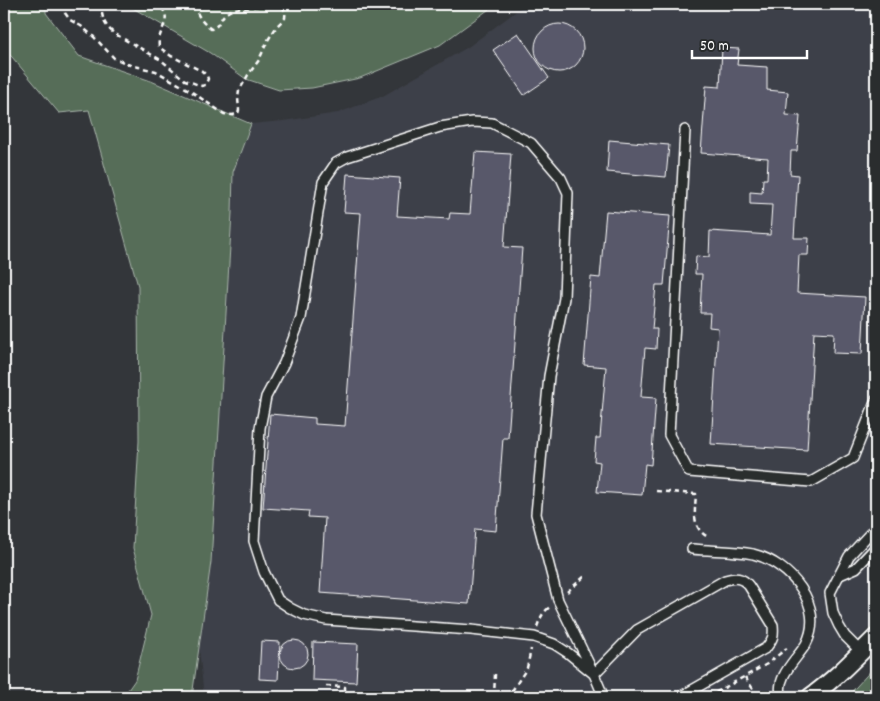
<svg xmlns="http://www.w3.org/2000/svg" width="880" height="701" viewBox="0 0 880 701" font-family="Dekko,sans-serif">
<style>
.built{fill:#3e4049}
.green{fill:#566d59;stroke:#aab6ac}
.building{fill:#59596b;stroke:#fff}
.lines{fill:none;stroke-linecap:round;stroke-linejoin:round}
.lane-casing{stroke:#fff;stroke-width:12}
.street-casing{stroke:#fff;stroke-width:20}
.path{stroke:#fff;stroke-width:2.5;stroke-dasharray:5 4;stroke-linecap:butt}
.lane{stroke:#2a2d2e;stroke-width:9}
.street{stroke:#2a2d2e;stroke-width:16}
</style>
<rect width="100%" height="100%" fill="#33363a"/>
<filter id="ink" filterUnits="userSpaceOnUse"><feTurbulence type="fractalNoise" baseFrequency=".02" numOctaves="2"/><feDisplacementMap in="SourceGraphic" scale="10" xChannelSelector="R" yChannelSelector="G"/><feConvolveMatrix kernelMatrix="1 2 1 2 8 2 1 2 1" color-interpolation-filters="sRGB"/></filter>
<g filter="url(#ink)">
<polygon class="built" points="526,4 876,4 876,621 824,673 793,697 204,697 199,648 211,562 232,213 233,172 251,124 283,121 338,113 383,96 468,47"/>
<g class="green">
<polygon points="4,4 46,4 46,13 79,56 151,81 251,124 233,172 232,213 211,562 192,697 123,697 135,680 151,615 133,548 139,441 138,286 89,110 59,113 12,57 4,49"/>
<polygon points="126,4 496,4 440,45 360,78 312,88 279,90 246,79 210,53"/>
<polygon points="876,665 876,697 847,697"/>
</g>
<g class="building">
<circle cx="559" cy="48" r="24"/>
<polygon points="518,33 549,78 524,95 493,50"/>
<polygon points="722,48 739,49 737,65 767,67 767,90 788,92 786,115 800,116 797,151 791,151 790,174 798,175 794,238 809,238 808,255 799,255 797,293 865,297 862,354 833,353 834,333 814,332 807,450 711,444 718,328 709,327 710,313 700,313 702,274 695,274 696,256 709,257 710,231 770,235 772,205 750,204 750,192 762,193 763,179 767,179 768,158 701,153 706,86 720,87"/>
<polygon points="609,140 669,145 666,177 607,172"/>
<polygon points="475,152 511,154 504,247 522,248 508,438 503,438 496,531 475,529 469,604 320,593 325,518 308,517 309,511 263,508 270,414 315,418 315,424 345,426 361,213 344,212 347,174 400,178 397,216 449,219 450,213 470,214"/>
<polygon points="606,211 670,216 664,285 656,285 652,329 657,329 656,349 645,348 641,397 656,398 651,465 645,464 642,495 597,492 600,462 594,461 596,438 600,438 606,367 584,365 591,277 600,278"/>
<circle cx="294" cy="654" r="14"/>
<polygon points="261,641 280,642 278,680 259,679"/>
<polygon points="313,642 358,644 356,682 312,680"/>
</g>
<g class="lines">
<g class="lane-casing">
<g id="lane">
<polyline points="685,130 669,435 689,472 811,482 853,458 876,400"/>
<path d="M692,549C712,551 734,550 753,554C790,563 826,606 806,644C797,659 774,678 782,697"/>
<polyline points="840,575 856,568 876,547"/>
<polyline points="861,652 845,636 839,626 833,613 830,593 849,556 876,527"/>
<polyline points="594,674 568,653 554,644 534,637 471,630 326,620 304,615 290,608 278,600 264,572 254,541 260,428 266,397 284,363 301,318 323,182 336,163 347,157 440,127 472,122 492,123 531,143 561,178 568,193 564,298 549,376 536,514 558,600 594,674 602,693 600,697"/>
<path d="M594,674L637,630L725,580C735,577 742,577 749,586L773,625C774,636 773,639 766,648L680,697"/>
</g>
</g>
<g class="street-casing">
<path id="street" d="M810,697C834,680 855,658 876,637"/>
</g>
<g class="path">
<path d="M66,4L65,13L70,20L81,26L94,37L114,58L130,65L156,71L189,90L224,114L232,115L238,114L239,110L238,98L239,91L248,75L259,60L268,40L277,26L285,18C286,11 284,7 278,4"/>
<path d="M100,4C103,18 103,25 115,34L161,60L185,80L202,86L205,85L208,79L207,76L202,71L171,56L159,47C156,29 177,19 157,4"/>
<path d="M195,4C196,14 202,23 211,29C220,27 220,16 228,12C239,5 253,10 264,4"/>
<path d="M656,491L696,494C695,511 691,528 708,537"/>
<polyline points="567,592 585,576"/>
<path d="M537,627C540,618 543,612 550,607"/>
<polyline points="745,677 753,689"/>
<polyline points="326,686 345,687 345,697"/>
<polyline points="494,697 495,674"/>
<polyline points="506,697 508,697 527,668 531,649"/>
<polyline points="708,697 767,664 787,648"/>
</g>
<use href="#lane" class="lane"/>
<use href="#street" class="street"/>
</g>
</g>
<rect width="880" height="701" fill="none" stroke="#2a2d2e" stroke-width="20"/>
<rect x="10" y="10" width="860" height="681" fill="none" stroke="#fff" stroke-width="2" filter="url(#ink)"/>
<path d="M692 50v8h115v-8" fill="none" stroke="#ffffff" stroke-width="2.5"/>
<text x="700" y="50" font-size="15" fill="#ffffff" stroke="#2a2d2e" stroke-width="4" paint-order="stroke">50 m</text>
</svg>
